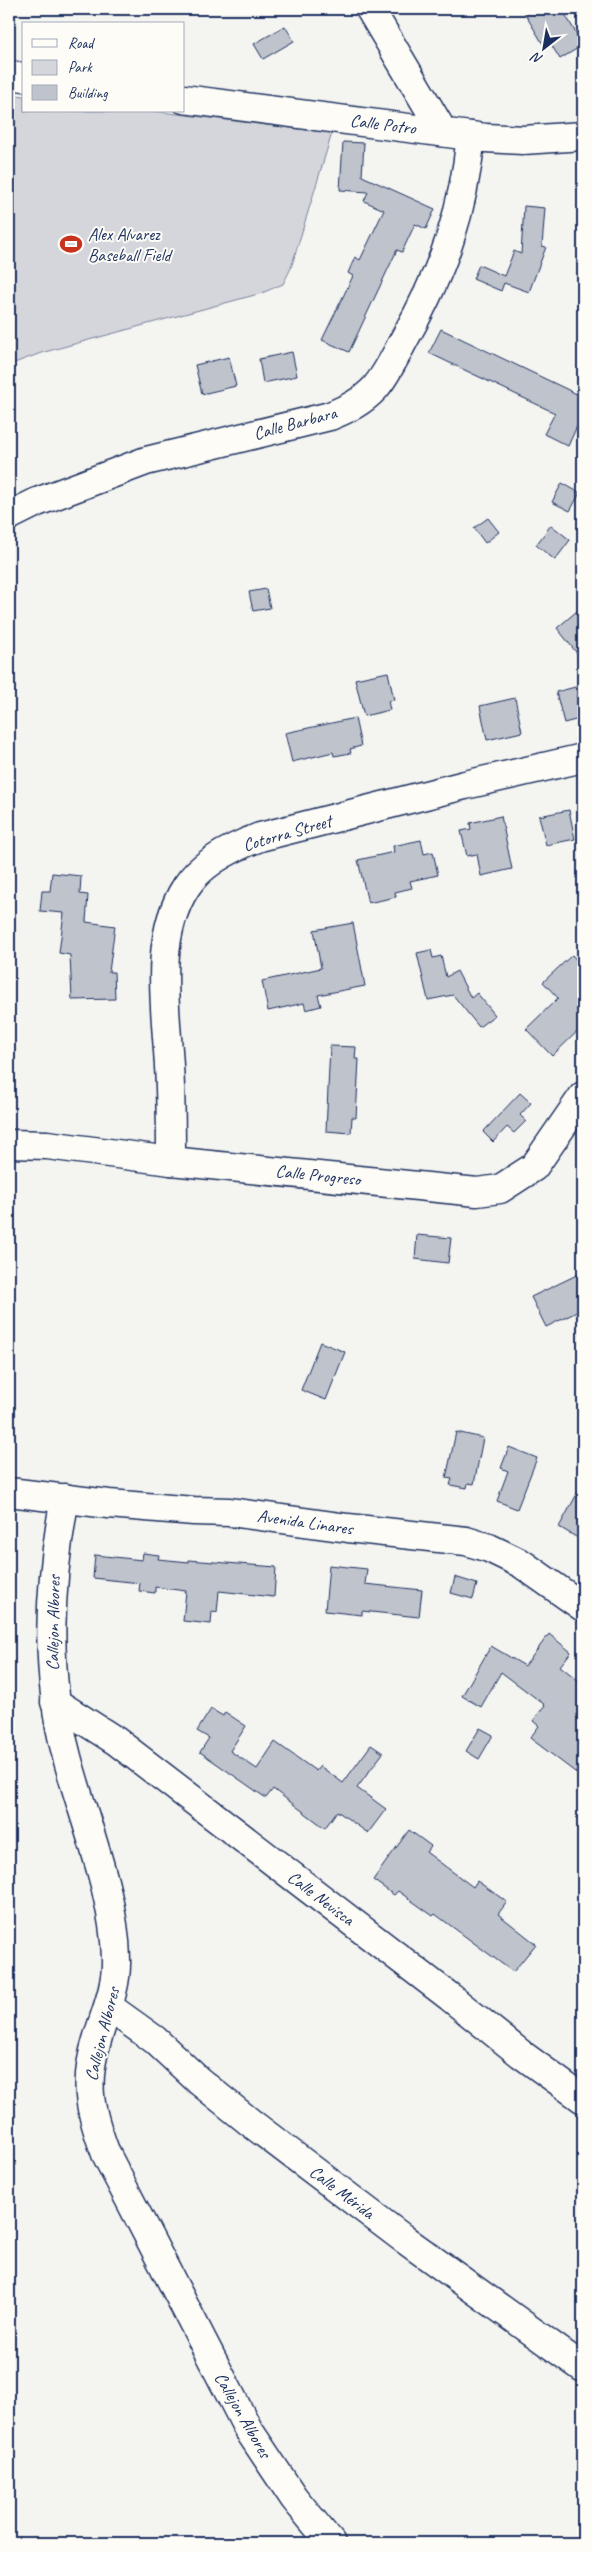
<svg xmlns="http://www.w3.org/2000/svg" width="592" height="2552" viewBox="0 0 592 2552" font-family="Caveat,sans-serif">
<style>
.green{fill:#d4d6db;stroke:#78829c}
.building{fill:#bfc3cc;stroke:#1b2f5e}
.lines{fill:none;stroke-linecap:round;stroke-linejoin:round}
.minor-casing{stroke:#1b2f5e;stroke-width:31}
.minor{stroke:#fdfcf7;stroke-width:28}
.labels{text-anchor:middle;dominant-baseline:central;stroke-width:4;stroke-linejoin:round;paint-order:stroke}
.street-label{font-size:18px;fill:#1b2f5e;stroke:#fdfcf7}
.poi-label{font-size:18px;fill:#1b2f5e;stroke:#fdfcf7;text-anchor:start}
</style>
<rect width="100%" height="100%" fill="#f4f4f1"/>
<filter id="ink" filterUnits="userSpaceOnUse"><feTurbulence type="fractalNoise" baseFrequency=".02" numOctaves="2"/><feDisplacementMap in="SourceGraphic" scale="10" xChannelSelector="R" yChannelSelector="G"/><feConvolveMatrix kernelMatrix="1 2 1 2 8 2 1 2 1" color-interpolation-filters="sRGB"/></filter>
<g filter="url(#ink)">
<polygon class="green" points="9,94 24,96 24,111 153,111 332,133 291,268 283,284 262,293 41,353 9,365"/>
<g class="building">
<polygon points="522,9 562,9 583,45 560,59 549,41 543,44"/>
<polygon points="285,26 294,41 263,59 254,44"/>
<polygon points="343,142 364,143 362,176 435,209 426,229 415,224 402,252 397,250 349,352 322,340 353,276 348,273 355,257 360,260 384,210 364,201 368,192 340,190"/>
<polygon points="524,206 545,208 542,246 546,247 529,292 504,283 501,291 473,279 479,265 504,276 514,251 521,254"/>
<polygon points="441,329 583,397 583,413 568,446 544,434 555,413 429,353"/>
<polygon points="292,352 297,376 263,383 259,359"/>
<polygon points="229,357 236,386 202,394 195,365"/>
<polygon points="562,483 580,493 570,511 552,502"/>
<polygon points="488,518 499,532 485,543 474,528"/>
<polygon points="551,525 570,540 555,560 536,545"/>
<polygon points="266,589 270,608 253,611 249,592"/>
<polygon points="583,606 583,661 557,628"/>
<polygon points="388,672 394,700 388,701 390,710 364,716 355,679"/>
<polygon points="583,685 583,718 564,723 556,692"/>
<polygon points="515,698 522,732 487,740 480,706"/>
<polygon points="355,718 361,746 350,749 351,753 334,756 333,752 292,762 285,733"/>
<polygon points="569,810 575,839 546,845 539,816"/>
<polygon points="501,816 512,869 481,876 477,854 467,856 461,831 471,829 470,823"/>
<polygon points="421,840 424,854 433,852 438,875 410,881 412,888 395,892 396,897 368,903 358,860 394,852 393,846"/>
<polygon points="52,873 81,876 80,894 88,895 86,922 115,926 109,972 114,972 115,999 72,1000 70,955 59,953 64,913 40,911 42,891 50,891"/>
<polygon points="353,923 365,986 318,995 321,1006 306,1010 304,1003 268,1011 262,981 321,968 314,930"/>
<polygon points="431,950 433,958 441,956 446,977 457,971 471,998 477,993 495,1015 479,1027 453,995 428,1000 417,953"/>
<polygon points="572,955 583,967 583,1026 552,1056 526,1029 558,998 543,982"/>
<polygon points="330,1046 356,1047 355,1059 359,1059 356,1118 352,1117 351,1133 326,1131"/>
<polygon points="520,1093 531,1103 520,1115 526,1121 514,1133 507,1127 493,1142 483,1132"/>
<polygon points="417,1235 451,1238 448,1263 415,1259"/>
<polygon points="583,1272 583,1309 546,1327 531,1297"/>
<polygon points="320,1342 345,1352 326,1400 301,1390"/>
<polygon points="456,1432 483,1438 474,1484 468,1483 467,1488 450,1485 452,1479 446,1478"/>
<polygon points="509,1447 537,1458 517,1509 497,1501 508,1471 501,1468"/>
<polygon points="583,1483 583,1541 559,1527"/>
<polygon points="143,1553 159,1555 158,1559 189,1562 189,1560 276,1567 274,1597 219,1591 217,1612 212,1611 211,1624 183,1621 186,1591 155,1587 155,1593 139,1591 140,1583 93,1578 95,1555 142,1560"/>
<polygon points="329,1565 367,1569 365,1584 422,1590 419,1617 362,1611 362,1615 325,1611"/>
<polygon points="455,1577 477,1584 473,1599 451,1593"/>
<polygon points="549,1634 571,1652 560,1666 583,1684 583,1778 530,1738 539,1726 533,1721 545,1705 501,1672 481,1707 462,1696 491,1646 525,1666"/>
<polygon points="211,1709 223,1716 225,1712 246,1726 230,1751 257,1769 275,1742 316,1771 320,1766 343,1783 371,1745 383,1753 357,1788 386,1809 368,1833 337,1811 325,1828 273,1789 266,1798 200,1752 209,1738 197,1731"/>
<polygon points="480,1728 493,1735 479,1759 466,1751"/>
<polygon points="409,1830 431,1846 426,1852 473,1887 477,1881 507,1902 498,1914 536,1944 513,1972 435,1914 433,1916 398,1891 394,1895 373,1880"/>
</g>
<g class="lines">
<g class="minor-casing">
<g id="minor">
<polyline points="370,9 443,132"/>
<polyline points="9,75 24,77"/>
<polyline points="184,99 486,138 523,140 583,136"/>
<path d="M9,516L37,502L146,461L330,416C347,409 362,402 375,388C388,373 396,354 406,336C444,268 463,213 471,136"/>
<polyline points="9,1144 47,1145 171,1161 477,1192 500,1189 534,1167 583,1096"/>
<path d="M171,1161C171,1130 171,1098 169,1066C166,1009 153,938 186,887C202,862 233,847 260,837L465,785L583,758"/>
<polyline points="9,1492 109,1504 194,1511 230,1512 348,1528 466,1541 489,1548 522,1564 583,1607"/>
<path d="M65,1498C49,1584 44,1672 67,1757C84,1821 115,1894 116,1959C117,1988 105,2013 97,2040C83,2085 90,2112 106,2154L248,2429L294,2498L331,2543"/>
<polyline points="55,1702 116,1741 450,1997 521,2054 583,2099"/>
<polyline points="109,2007 155,2040 199,2081 251,2123 404,2239 583,2368"/>
</g>
</g>
<use href="#minor" class="minor"/>
</g>
</g>
<defs>
<g id="stadium-bare" transform="scale(1.725)"><path d="M0-5a6.5 5 0 1 0 0 10a6.5 5 0 1 0 0-10ZM-3.5-1.8h7v3.6h-7Z" fill="#c8321e" stroke="#fdfcf7" stroke-width="2.5" paint-order="stroke"/></g>
</defs>
<g fill-rule="evenodd">
<use href="#stadium-bare" x="71" y="244"/>
</g>
<g class="labels">
<g class="street-label">
<text transform="translate(383 124) rotate(7)">Calle Potro</text>
<text transform="translate(295 423) rotate(-15)">Calle Barbara</text>
<text transform="translate(287 833) rotate(-16)">Cotorra Street</text>
<text transform="translate(318 1175) rotate(6)">Calle Progreso</text>
<text transform="translate(305 1522) rotate(8)">Avenida Linares</text>
<text transform="translate(53 1623) rotate(-89)">Callejon Albores</text>
<text transform="translate(321 1898) rotate(37)">Calle Nevisca</text>
<text transform="translate(102 2034) rotate(-76)">Callejon Albores</text>
<text transform="translate(342 2192) rotate(37)">Calle Mérida</text>
<text transform="translate(243 2415) rotate(60)">Callejon Albores</text>
</g>
<g class="poi-label">
<text x="88" y="234">Alex Alvarez<tspan x="88" dy="21">Baseball Field</tspan></text>
</g>
</g>
<rect width="592" height="2552" fill="none" stroke="#fdfcf7" stroke-width="30"/>
<rect x="15" y="15" width="562" height="2522" fill="none" stroke="#1b2f5e" stroke-width="2" filter="url(#ink)"/>
<rect x="22" y="22" width="162" height="90" fill="#fdfcf7" stroke="#a3aaba"/>
<rect x="32" y="39" width="25" height="8" fill="#fdfcf7" stroke="#a3aaba"/>
<text x="68" y="48" font-size="15" fill="#1b2f5e">Road</text>
<rect x="32" y="60" width="25" height="15" fill="#d4d6db" stroke="#a3aaba"/>
<text x="68" y="72" font-size="15" fill="#1b2f5e">Park</text>
<rect x="32" y="85" width="25" height="15" fill="#bfc3cc" stroke="#a3aaba"/>
<text x="68" y="98" font-size="15" fill="#1b2f5e">Building</text>
<g transform="translate(544 48) rotate(211)" stroke="#fdfcf7" stroke-width="4" paint-order="stroke">
<path d="M0-4L9 19L0 12L-9 19Z" fill="#1b2f5e"/>
<text y="-8" font-size="14" font-weight="bold" text-anchor="middle" fill="#1b2f5e">N</text>
</g>
</svg>
